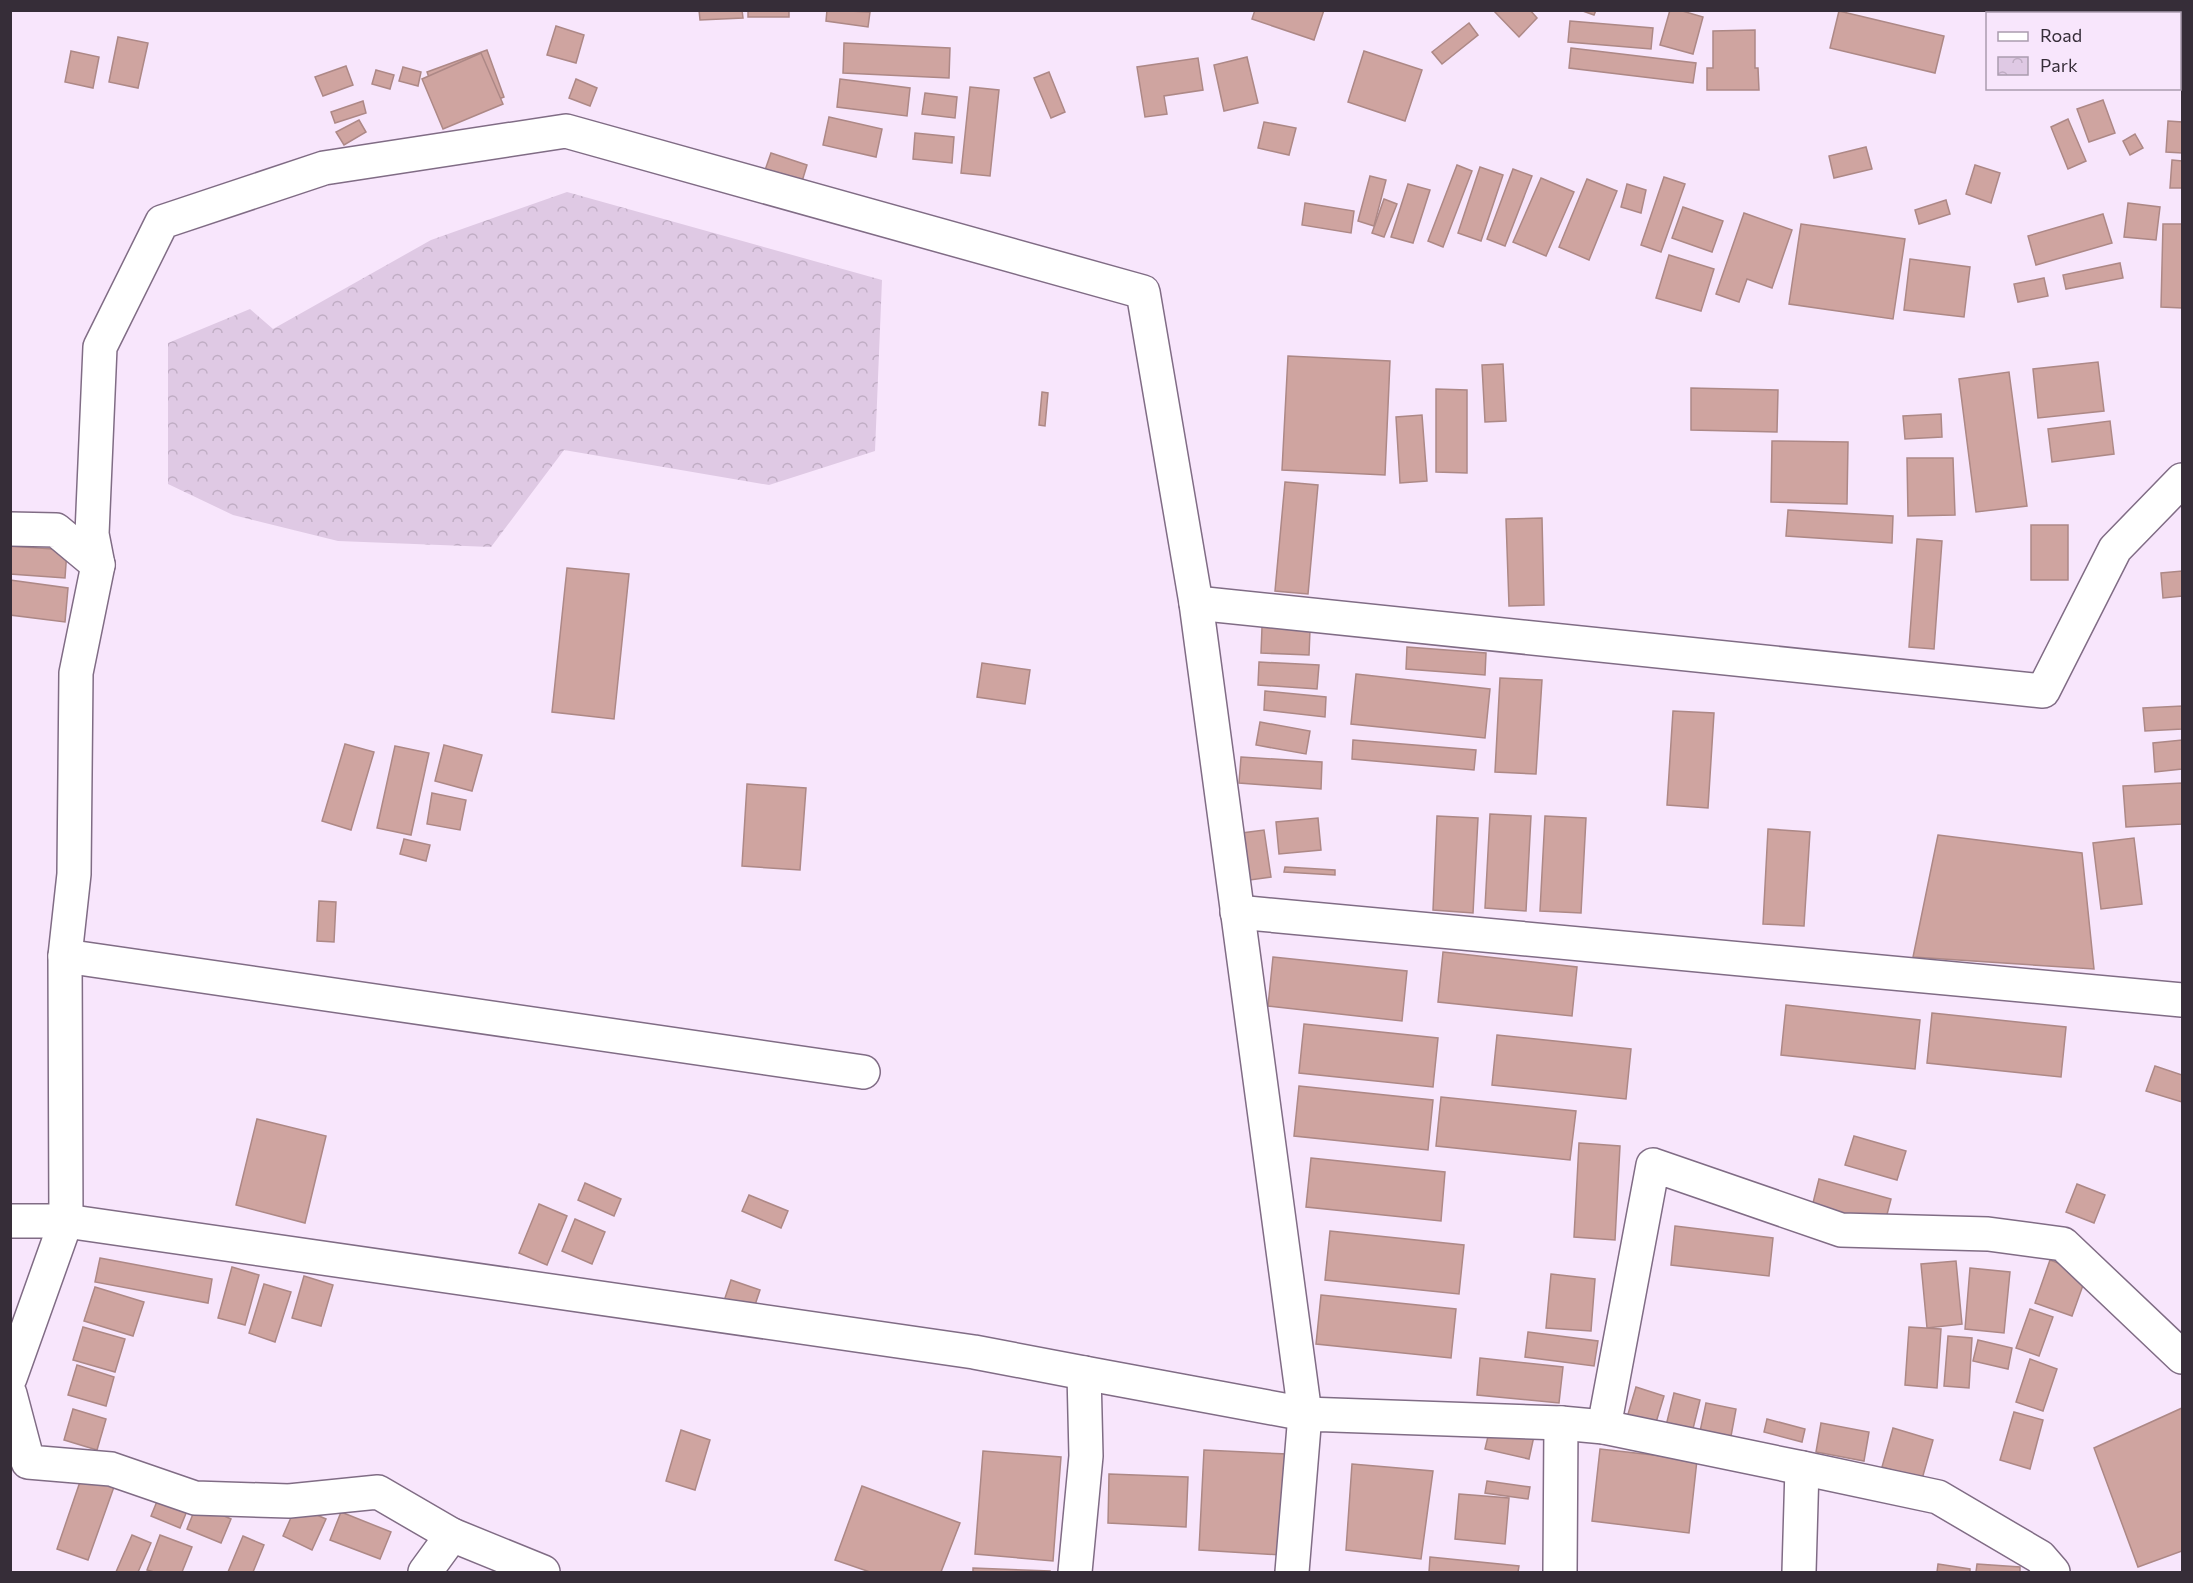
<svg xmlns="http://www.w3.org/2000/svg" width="2193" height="1583" viewBox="0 0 2193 1583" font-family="Commissioner,sans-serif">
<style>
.park{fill:url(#park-crowns)}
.building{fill:#cfa4a0;stroke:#ad8886;stroke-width:1.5}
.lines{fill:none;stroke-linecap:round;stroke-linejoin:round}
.minor-casing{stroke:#806c85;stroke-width:36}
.minor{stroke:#fff;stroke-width:33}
</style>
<defs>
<pattern id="park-crowns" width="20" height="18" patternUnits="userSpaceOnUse" patternTransform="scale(1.5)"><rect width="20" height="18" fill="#dfc9e4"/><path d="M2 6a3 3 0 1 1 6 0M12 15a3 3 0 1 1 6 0" fill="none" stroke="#c0adc4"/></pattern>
</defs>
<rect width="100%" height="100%" fill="#f8e6fc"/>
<polygon class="park" points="567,192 882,280 875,451 769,485 564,450 491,547 338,541 233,515 168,484 168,343 250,309 273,329 431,240"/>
<g class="building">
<polygon points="699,10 742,10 743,18 700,20"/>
<rect x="748" y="10" width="41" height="7"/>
<polygon points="827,10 870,12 868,27 826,21"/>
<polygon points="1255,10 1324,10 1314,40 1252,19"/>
<polygon points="1493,10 1530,10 1537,18 1519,37"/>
<polygon points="1580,10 1596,10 1594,15"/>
<polygon points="1670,10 1679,10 1703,17 1693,54 1660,45"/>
<polygon points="1839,11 1944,36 1935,73 1830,48"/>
<polygon points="1570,21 1653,28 1651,49 1568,42"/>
<polygon points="1469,23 1478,35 1442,64 1432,52"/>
<polygon points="556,26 584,35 576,63 547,55"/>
<polygon points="1755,30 1755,68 1758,68 1759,90 1707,90 1707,68 1713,68 1713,31"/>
<polygon points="118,37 148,43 138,88 109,82"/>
<polygon points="844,43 950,48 949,78 843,73"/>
<rect x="2180" y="47" width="2" height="37"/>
<polygon points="1571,48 1696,63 1693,83 1569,68"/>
<polygon points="487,50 504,97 445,119 427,72"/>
<polygon points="71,51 99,57 93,88 65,82"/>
<polygon points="1364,51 1422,70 1405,121 1348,102"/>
<polygon points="481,53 503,104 443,129 422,79"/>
<polygon points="1247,57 1258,103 1224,111 1214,65"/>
<polygon points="1198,58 1203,90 1164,96 1167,114 1145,117 1137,67"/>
<polygon points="346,66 353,85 323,96 315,77"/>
<polygon points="403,67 421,72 418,86 399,81"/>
<polygon points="376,70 394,75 390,89 372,84"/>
<polygon points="1049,72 1065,112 1051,118 1034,78"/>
<polygon points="576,79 597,88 590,106 569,98"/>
<polygon points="840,79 910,88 907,116 837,107"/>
<polygon points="970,87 999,90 990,176 961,173"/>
<polygon points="925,93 957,97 955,118 922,114"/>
<polygon points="2103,100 2115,133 2089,142 2077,109"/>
<polygon points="363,101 366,113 335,123 331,112"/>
<polygon points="829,117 882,129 876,157 823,145"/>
<polygon points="2068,119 2086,161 2068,169 2051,127"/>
<polygon points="359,120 366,132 344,145 336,132"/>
<polygon points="2168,121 2182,122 2182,153 2166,152"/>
<polygon points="1264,122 1296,128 1289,155 1258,148"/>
<polygon points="915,133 954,137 952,163 913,159"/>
<polygon points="2135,134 2143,148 2130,155 2123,141"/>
<polygon points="1866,147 1872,169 1834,178 1829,156"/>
<polygon points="771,153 807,165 800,188 763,176"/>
<polygon points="2172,160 2182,161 2182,188 2170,188"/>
<polygon points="1457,165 1472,171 1443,247 1428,241"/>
<polygon points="1975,165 2000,173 1991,203 1966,194"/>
<polygon points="1480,167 1503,175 1481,241 1458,233"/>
<polygon points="1513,169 1532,176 1505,246 1487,239"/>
<polygon points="1370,176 1386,180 1374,226 1358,221"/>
<polygon points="1664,177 1685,184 1661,252 1641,245"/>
<polygon points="1541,178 1574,192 1546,256 1513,242"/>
<polygon points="1587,179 1617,191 1589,260 1559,247"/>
<polygon points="1408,184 1430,190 1413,243 1391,237"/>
<polygon points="1627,184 1646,190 1641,213 1621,207"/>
<polygon points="1384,199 1397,204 1384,237 1372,233"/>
<polygon points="1946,200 1950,214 1919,224 1915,210"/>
<polygon points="1305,203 1354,211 1351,233 1302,225"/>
<polygon points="2128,203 2160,207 2156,240 2124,237"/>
<polygon points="1683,207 1723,221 1712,252 1672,238"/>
<polygon points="1744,213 1792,230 1772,288 1747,279 1739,302 1716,294"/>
<polygon points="2103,214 2112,243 2036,265 2028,236"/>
<polygon points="1801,224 1905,239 1893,319 1789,304"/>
<polygon points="2163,224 2182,224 2182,308 2161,307"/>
<polygon points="1669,255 1714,269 1701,311 1656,298"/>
<polygon points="1910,259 1970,267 1964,317 1904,310"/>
<polygon points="2120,263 2123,278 2066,289 2063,275"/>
<polygon points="2044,278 2048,296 2018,302 2014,284"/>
<polygon points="1288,356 1390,361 1385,475 1282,470"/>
<polygon points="2098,362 2104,411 2038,418 2033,369"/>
<polygon points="1503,364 1506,421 1485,422 1482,365"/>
<polygon points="2009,372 2027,506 1976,512 1959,379"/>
<polygon points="1691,388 1778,390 1777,432 1691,430"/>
<polygon points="1436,389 1467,390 1467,473 1436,472"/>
<polygon points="1042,392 1048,393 1045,426 1039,425"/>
<polygon points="1941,414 1942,437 1905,439 1903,416"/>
<polygon points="1422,415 1427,481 1400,483 1396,417"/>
<polygon points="2110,421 2114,454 2052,462 2048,429"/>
<polygon points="1772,441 1848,442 1847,504 1771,502"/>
<polygon points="1907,458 1953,458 1955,515 1908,516"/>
<polygon points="1285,482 1318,485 1308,594 1275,591"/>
<polygon points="1788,510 1893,516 1892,543 1786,536"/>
<polygon points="1542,518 1544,605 1509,606 1506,519"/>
<rect x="2031" y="525" width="37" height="55"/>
<polygon points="1917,539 1942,541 1934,649 1909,647"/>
<polygon points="10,546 67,550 65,578 10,574"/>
<polygon points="567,568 629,574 614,719 552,712"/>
<polygon points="2182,571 2182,596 2163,598 2161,573"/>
<polygon points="10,580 68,588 65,622 10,615"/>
<polygon points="1262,627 1310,630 1309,655 1261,653"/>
<polygon points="1407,647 1486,653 1485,675 1406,669"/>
<polygon points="1259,662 1319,665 1317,689 1258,685"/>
<polygon points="982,663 1030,670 1025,704 977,697"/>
<polygon points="1356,674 1490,689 1485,738 1351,724"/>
<polygon points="1500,678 1542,680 1536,774 1495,772"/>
<polygon points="1265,691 1326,697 1325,717 1264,710"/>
<polygon points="2182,706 2182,729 2145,731 2143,708"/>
<polygon points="1673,711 1714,713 1708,808 1667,805"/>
<polygon points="1260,722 1310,731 1306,754 1256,745"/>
<polygon points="1353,740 1476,750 1474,770 1352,759"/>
<polygon points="2182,740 2182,769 2155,772 2153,743"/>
<polygon points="345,744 374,752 351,830 322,821"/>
<polygon points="444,745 482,755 472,791 435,781"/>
<polygon points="395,746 429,753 411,835 377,828"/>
<polygon points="1241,757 1322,762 1321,789 1239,783"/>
<polygon points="2182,783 2182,824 2126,827 2123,786"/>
<polygon points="747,784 806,788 800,870 742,866"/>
<polygon points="432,793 466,800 460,830 427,824"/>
<polygon points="1490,814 1531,816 1526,911 1485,908"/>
<polygon points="1437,816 1478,818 1473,913 1433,910"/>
<polygon points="1545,816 1586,818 1581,913 1540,911"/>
<polygon points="1318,818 1321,850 1279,854 1276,822"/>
<polygon points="1768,829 1810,832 1804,926 1763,924"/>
<polygon points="1264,830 1271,877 1250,880 1242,833"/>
<polygon points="1938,835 2082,853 2094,969 1913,957"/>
<polygon points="2134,838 2142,904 2101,909 2093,843"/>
<polygon points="404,839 430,845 426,861 400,854"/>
<polygon points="1285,867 1335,870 1335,875 1284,872"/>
<polygon points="319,901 336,902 334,942 317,941"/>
<polygon points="1443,952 1577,967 1572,1016 1438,1002"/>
<polygon points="1273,957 1407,971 1402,1021 1268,1006"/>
<polygon points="1786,1005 1920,1020 1915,1069 1781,1055"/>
<polygon points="1932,1013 2066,1027 2061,1077 1927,1063"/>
<polygon points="1304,1024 1438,1038 1433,1087 1299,1073"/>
<polygon points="1497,1035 1631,1049 1626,1099 1492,1085"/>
<polygon points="2155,1066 2182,1075 2182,1102 2146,1091"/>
<polygon points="1299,1086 1433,1100 1428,1150 1294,1136"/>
<polygon points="1441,1097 1576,1111 1570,1160 1436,1146"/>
<polygon points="257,1119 326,1136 305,1223 236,1205"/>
<polygon points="1854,1136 1906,1151 1897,1180 1845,1165"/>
<polygon points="1579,1143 1620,1146 1615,1240 1574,1237"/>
<polygon points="1311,1158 1445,1172 1441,1221 1306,1207"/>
<polygon points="1819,1179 1891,1199 1884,1226 1812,1207"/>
<polygon points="585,1183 621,1199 614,1216 578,1200"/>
<polygon points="2077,1184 2105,1195 2094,1223 2066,1212"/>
<polygon points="749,1195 788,1211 781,1228 742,1211"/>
<polygon points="539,1204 567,1216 547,1265 519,1253"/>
<polygon points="575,1219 605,1232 592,1264 562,1251"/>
<polygon points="1675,1226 1773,1238 1769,1276 1671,1265"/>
<polygon points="1330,1231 1464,1245 1459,1294 1325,1280"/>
<polygon points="100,1258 212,1279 208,1303 95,1282"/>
<polygon points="2050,1260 2087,1274 2072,1316 2035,1303"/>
<polygon points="1956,1261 1962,1324 1927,1328 1921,1264"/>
<polygon points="232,1267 259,1275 245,1325 218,1318"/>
<polygon points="1970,1268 2010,1272 2004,1333 1965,1329"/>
<polygon points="1551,1274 1595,1279 1591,1331 1546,1328"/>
<polygon points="304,1276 333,1285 321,1326 292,1318"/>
<polygon points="731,1280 760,1290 753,1311 724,1301"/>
<polygon points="264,1284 291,1292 275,1342 249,1333"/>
<polygon points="95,1287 144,1302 133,1336 84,1321"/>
<polygon points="1321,1295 1456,1309 1451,1358 1316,1344"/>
<polygon points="2030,1309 2053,1317 2039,1356 2016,1348"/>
<polygon points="83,1327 125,1339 115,1372 73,1360"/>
<polygon points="1909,1327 1941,1329 1937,1388 1905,1385"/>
<polygon points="1528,1332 1598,1341 1594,1366 1525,1357"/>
<polygon points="1948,1336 1972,1338 1969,1388 1944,1386"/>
<polygon points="1978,1340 2012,1348 2008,1369 1973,1361"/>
<polygon points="1480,1358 1563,1367 1559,1403 1477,1395"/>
<polygon points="2030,1359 2057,1369 2043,1411 2016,1402"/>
<polygon points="77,1365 114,1377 106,1406 68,1395"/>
<polygon points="1636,1387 1664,1396 1654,1429 1626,1421"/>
<polygon points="1674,1393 1700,1400 1690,1441 1664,1434"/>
<polygon points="1706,1403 1736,1409 1729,1447 1698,1441"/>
<polygon points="2182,1408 2182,1551 2138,1567 2094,1448"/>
<polygon points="73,1409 106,1419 97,1450 64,1440"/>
<polygon points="2014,1412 2043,1420 2030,1469 2000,1460"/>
<polygon points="1767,1419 1805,1429 1802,1442 1764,1432"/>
<polygon points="1821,1423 1869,1432 1864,1461 1816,1452"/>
<polygon points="1490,1428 1534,1436 1529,1459 1485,1449"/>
<polygon points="1893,1428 1933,1440 1922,1479 1882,1467"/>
<polygon points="681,1430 710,1440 695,1490 666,1481"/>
<polygon points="1600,1449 1697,1460 1689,1533 1592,1521"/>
<polygon points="1204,1450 1287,1454 1281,1555 1199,1550"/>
<polygon points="983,1451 1061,1457 1053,1561 975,1554"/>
<polygon points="1352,1464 1433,1471 1421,1559 1346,1550"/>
<polygon points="83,1473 115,1484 88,1560 57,1549"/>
<polygon points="1109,1474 1188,1477 1186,1527 1108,1523"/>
<polygon points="1487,1481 1530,1487 1528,1499 1485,1493"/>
<polygon points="862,1486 960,1523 941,1572 870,1572 835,1560"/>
<polygon points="160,1494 189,1506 180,1528 151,1516"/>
<polygon points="1459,1494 1509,1498 1505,1544 1455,1539"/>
<polygon points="197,1504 231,1519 221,1543 187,1529"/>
<polygon points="296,1506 326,1519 312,1550 283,1536"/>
<polygon points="341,1512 391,1532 380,1559 330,1540"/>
<polygon points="132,1535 151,1543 138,1572 116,1572"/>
<polygon points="160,1535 192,1547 182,1572 154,1572 147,1570"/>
<polygon points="243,1536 264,1545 253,1572 228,1572"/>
<polygon points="1430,1557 1519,1566 1518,1572 1429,1572"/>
<polygon points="1938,1564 1970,1569 1970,1572 1937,1572"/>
<polygon points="1977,1564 2020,1567 2020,1572 1976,1572"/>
<polygon points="973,1568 1050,1571 1050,1572 973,1572"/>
</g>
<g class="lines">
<g class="minor-casing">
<g id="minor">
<polyline points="10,529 56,530 98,565 76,673 74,874 65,956 66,1221 10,1378"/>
<polyline points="98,565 92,534 100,347 162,222 324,168 566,131 1143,292 1196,603 1305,1414 1084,1373"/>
<polyline points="1196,603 2043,691 2115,549 2182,480"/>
<polyline points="1237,912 2182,1000"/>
<polyline points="65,956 863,1072"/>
<polyline points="10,1221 66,1221 974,1352 1084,1373 1086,1456 1075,1572"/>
<polyline points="10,1394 28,1462 111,1469 195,1498 289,1501 378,1492 452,1535"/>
<polyline points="1604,1427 1653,1165 1841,1230 1988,1234 2063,1244 2182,1357"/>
<polyline points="425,1572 452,1535 543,1572"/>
<polyline points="1292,1572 1305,1414 1561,1423 1604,1427 1802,1468 1938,1497 2040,1557 2053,1572"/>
<polyline points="1560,1572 1561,1423"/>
<polyline points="1799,1572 1802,1468"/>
</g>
</g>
<use href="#minor" class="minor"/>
</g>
<rect width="2193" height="1583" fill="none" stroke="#362d38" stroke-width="24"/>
<rect x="1986" y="12" width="195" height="78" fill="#f8e6fc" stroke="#aa9cae" stroke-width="1.5"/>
<rect x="1998" y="32" width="30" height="9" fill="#ffffff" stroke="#aa9cae" stroke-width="1.5"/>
<text x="2040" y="42" font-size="18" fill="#362d38">Road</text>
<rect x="1998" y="57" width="30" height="18" fill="url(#park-crowns)" stroke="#aa9cae" stroke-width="1.5"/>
<text x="2040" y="72" font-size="18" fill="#362d38">Park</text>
</svg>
